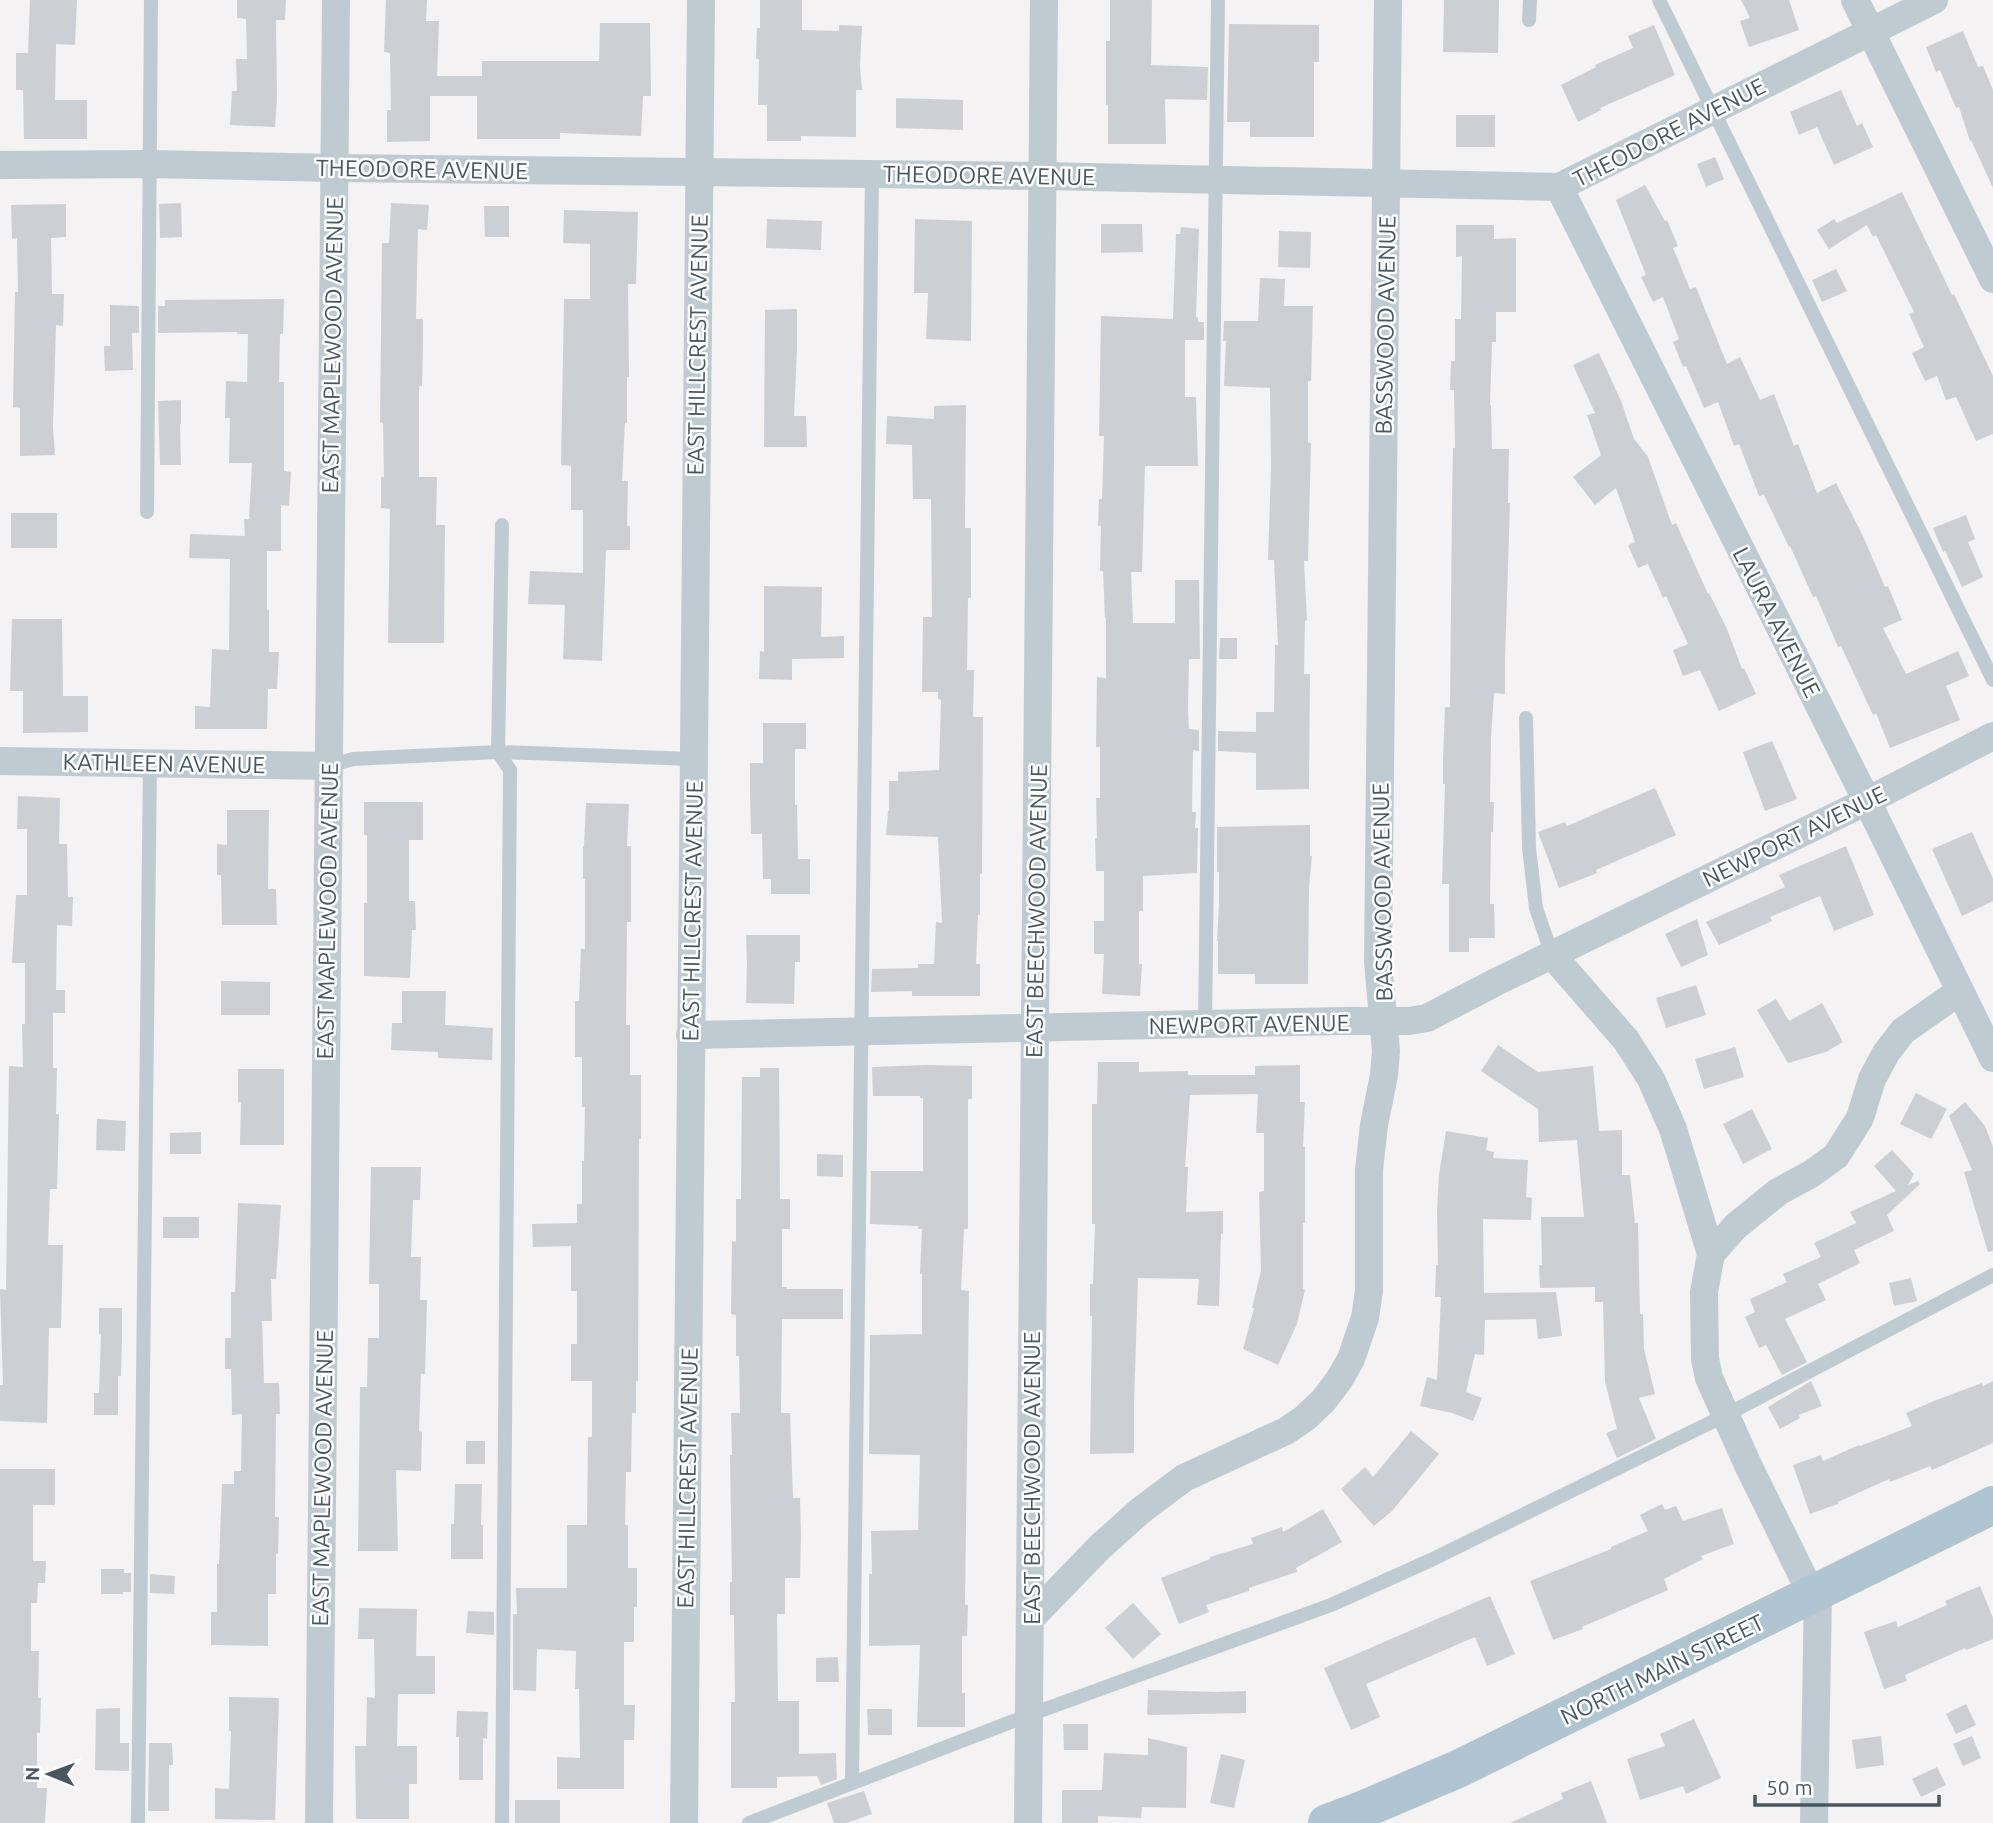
<svg xmlns="http://www.w3.org/2000/svg" width="1993" height="1823" viewBox="0 0 1993 1823" font-family="Ubuntu,sans-serif">
<style>
.building{fill:#ccd0d5}
.lines{fill:none;stroke-linecap:round;stroke-linejoin:round}
.service{stroke:#bfcbd2;stroke-width:14}
.minor{stroke:#bfcbd2;stroke-width:28}
.primary{stroke:#b0c5d2;stroke-width:38}
.labels{text-anchor:middle;dominant-baseline:central;stroke-width:5;stroke-linejoin:round;paint-order:stroke}
.street-label{font-size:23px;fill:#485861;stroke:#fff}
</style>
<rect width="100%" height="100%" fill="#f4f2f2"/>
<g class="building">
<polygon points="30,0 77,0 75,45 56,44 55,100 87,100 87,139 24,139 23,90 16,90 16,53 28,53"/>
<polygon points="237,0 286,0 285,20 276,20 277,97 275,127 230,125 232,91 237,91 236,59 247,59 246,19 237,18"/>
<polygon points="386,0 427,0 426,21 439,21 437,76 482,76 482,61 599,61 600,23 650,23 651,96 643,96 641,136 560,133 560,139 477,139 477,96 430,96 430,141 387,142 387,110 391,110 390,53 384,52"/>
<polygon points="760,0 802,0 802,30 839,31 839,25 862,26 860,66 862,90 856,90 856,137 801,136 801,141 767,141 767,105 758,105 759,59 756,59 757,28 760,28"/>
<polygon points="1110,0 1152,0 1151,65 1208,67 1207,100 1165,99 1166,144 1108,144 1108,105 1106,105 1106,41 1110,41"/>
<polygon points="1444,0 1499,0 1498,53 1443,52"/>
<polygon points="1741,0 1789,0 1799,30 1749,47 1740,21 1750,18"/>
<polygon points="1229,24 1319,25 1319,62 1314,62 1314,137 1250,137 1250,122 1227,122"/>
<polygon points="1654,25 1675,75 1600,108 1601,110 1578,122 1561,85 1596,67 1595,65 1633,48 1628,36"/>
<polygon points="1963,31 1978,67 1983,66 1993,90 1993,188 1971,140 1970,141 1959,107 1956,108 1940,70 1936,72 1926,47"/>
<polygon points="1841,90 1857,126 1862,123 1873,147 1834,165 1817,127 1799,135 1790,112"/>
<polygon points="896,98 963,100 963,130 896,128"/>
<rect x="1456" y="115" width="39" height="32"/>
<polygon points="1715,157 1724,179 1706,187 1697,164"/>
<polygon points="1645,185 1665,221 1667,220 1678,246 1673,248 1690,289 1696,287 1727,364 1740,357 1760,400 1774,394 1794,446 1798,444 1817,493 1836,483 1862,534 1885,587 1888,586 1902,620 1883,628 1906,674 1958,651 1969,676 1946,686 1960,720 1890,748 1876,713 1873,715 1841,646 1838,647 1816,596 1813,597 1790,546 1789,547 1764,495 1759,496 1739,444 1734,446 1718,402 1704,408 1686,366 1683,367 1673,342 1679,339 1663,297 1653,302 1641,277 1646,275 1616,200"/>
<polygon points="1902,192 1952,295 1954,294 1993,376 1993,434 1976,441 1956,397 1946,400 1937,376 1925,381 1912,353 1924,347 1909,314 1914,312 1876,235 1873,237 1867,225 1829,249 1817,230 1834,219 1837,223"/>
<polygon points="181,203 182,237 160,238 159,204"/>
<polygon points="391,203 429,205 427,230 418,229 416,319 423,319 423,347 422,386 419,386 419,477 437,477 436,525 445,525 444,643 388,643 390,509 381,508 381,477 384,477 383,423 380,422 382,243 389,243"/>
<polygon points="66,204 66,237 51,238 52,294 64,294 63,326 56,325 53,427 55,455 20,456 20,408 13,407 15,292 18,292 17,238 12,239 11,205"/>
<polygon points="484,206 509,206 509,237 485,237"/>
<polygon points="564,210 638,212 636,284 628,284 629,377 627,377 627,423 625,423 622,481 628,481 627,526 630,526 630,550 606,550 602,661 563,659 565,605 528,604 530,571 583,573 583,510 571,510 571,466 561,465 564,299 590,299 590,244 563,243"/>
<polygon points="767,219 822,221 821,250 766,248"/>
<polygon points="915,219 972,221 971,341 926,339 928,293 914,293"/>
<polygon points="1101,224 1142,224 1143,252 1101,253"/>
<polygon points="1456,225 1494,225 1494,239 1516,238 1516,312 1496,312 1496,342 1492,342 1490,405 1491,405 1492,449 1509,449 1508,503 1510,503 1505,659 1505,694 1494,693 1491,738 1490,802 1494,802 1493,832 1491,832 1490,904 1494,904 1495,938 1469,938 1469,952 1449,952 1449,884 1442,884 1445,784 1443,784 1443,760 1445,707 1450,707 1452,503 1453,448 1455,448 1454,390 1450,390 1451,361 1455,361 1455,319 1461,319 1462,256 1456,257"/>
<polygon points="1181,227 1199,229 1196,317 1198,317 1198,322 1204,322 1204,340 1185,340 1185,397 1196,397 1198,466 1145,466 1142,572 1131,572 1133,623 1175,623 1175,580 1199,580 1200,659 1189,659 1188,711 1189,729 1199,730 1199,751 1193,750 1192,812 1196,812 1195,828 1198,828 1197,873 1143,876 1143,911 1139,911 1139,964 1142,964 1140,996 1102,994 1104,954 1094,954 1094,921 1104,921 1104,871 1096,871 1095,839 1097,838 1096,798 1100,798 1100,747 1096,747 1097,677 1106,678 1106,618 1105,618 1103,571 1100,571 1101,526 1098,526 1099,499 1102,499 1104,436 1099,436 1101,316 1173,319 1176,234 1180,234"/>
<polygon points="1279,231 1311,232 1310,268 1278,267"/>
<polygon points="1836,269 1847,291 1822,302 1812,280"/>
<polygon points="1260,278 1285,279 1284,306 1313,306 1311,381 1308,381 1308,443 1311,443 1308,561 1304,561 1307,620 1305,621 1304,674 1310,674 1309,789 1256,790 1256,753 1218,751 1218,731 1256,732 1256,712 1274,712 1275,645 1278,645 1274,560 1268,560 1271,468 1270,388 1224,386 1226,341 1223,341 1224,321 1258,321"/>
<polygon points="284,299 283,334 280,334 279,382 284,382 284,471 291,472 289,506 281,505 281,551 267,551 267,610 269,610 269,652 279,652 277,689 268,689 267,729 195,729 195,706 210,707 212,649 229,650 230,559 189,558 190,534 245,536 244,519 249,519 252,463 229,463 230,418 225,418 226,381 247,382 248,334 237,334 237,332 158,333 158,306 165,306 165,300"/>
<polygon points="110,305 139,306 139,333 132,333 133,370 105,371 104,346 110,346"/>
<polygon points="797,309 797,349 794,416 806,416 807,447 764,447 765,310"/>
<polygon points="1599,353 1621,401 1634,439 1648,457 1672,525 1676,523 1708,594 1709,593 1727,629 1742,669 1744,668 1756,694 1719,711 1700,670 1683,676 1673,650 1688,644 1666,596 1663,598 1648,564 1638,568 1628,545 1635,542 1616,488 1595,505 1573,477 1601,455 1587,415 1595,413 1573,365"/>
<polygon points="181,400 181,424 180,424 181,465 160,465 158,401"/>
<polygon points="966,405 965,528 971,528 971,598 968,598 967,670 974,670 973,717 983,717 982,874 980,874 980,915 978,915 976,964 980,964 980,996 912,996 912,991 871,992 872,969 918,968 918,964 934,964 936,922 942,923 938,837 886,835 888,811 889,811 889,781 898,781 898,772 939,770 941,700 938,699 938,692 922,692 923,617 932,617 931,499 913,499 912,445 886,444 887,416 934,419 934,406"/>
<rect x="11" y="513" width="46" height="35"/>
<polygon points="1966,515 1975,539 1968,542 1983,577 1962,587 1945,551 1943,552 1933,528"/>
<polygon points="764,586 822,587 821,637 844,636 844,658 792,659 792,680 759,679 760,651 764,652"/>
<polygon points="12,619 62,619 63,696 88,696 88,732 23,733 23,691 10,691"/>
<polygon points="1220,638 1237,638 1237,659 1219,659"/>
<polygon points="763,723 806,723 806,749 795,749 795,805 797,805 798,859 810,859 810,894 771,894 771,879 763,879 762,834 751,834 750,793 750,763 763,763"/>
<polygon points="1772,741 1797,799 1765,811 1743,752"/>
<polygon points="1655,788 1676,835 1596,870 1597,873 1559,888 1538,832 1565,822 1567,826"/>
<polygon points="18,796 60,798 59,844 67,844 68,897 73,897 72,926 57,925 56,990 65,990 65,1013 53,1013 53,1068 57,1068 56,1114 59,1114 57,1189 50,1189 48,1245 63,1245 61,1328 49,1328 47,1423 0,1421 0,1385 3,1385 0,1289 6,1290 9,1066 23,1067 22,1024 25,1024 25,963 12,963 16,895 27,895 27,829 17,829"/>
<polygon points="364,802 423,802 423,840 409,840 409,901 415,901 416,930 412,930 410,978 364,976 364,903 367,903 367,835 364,835"/>
<polygon points="586,803 629,804 627,846 631,846 631,922 627,922 626,1025 630,1025 630,1075 641,1075 641,1139 639,1139 638,1381 636,1381 636,1413 632,1413 631,1472 626,1472 625,1525 628,1525 628,1568 637,1568 637,1607 634,1607 634,1642 624,1642 624,1705 635,1705 634,1740 624,1740 624,1789 557,1789 557,1757 580,1758 579,1689 575,1689 576,1651 537,1649 536,1691 513,1690 513,1614 517,1614 516,1588 567,1588 567,1525 587,1525 588,1437 592,1437 592,1381 571,1381 571,1344 577,1344 577,1291 571,1291 571,1246 533,1247 532,1224 577,1223 577,1204 582,1204 582,1161 584,1161 585,1107 582,1107 582,1057 575,1057 575,1001 579,1001 581,949 585,949 585,879 583,879 583,846 584,846"/>
<polygon points="227,810 269,810 268,889 276,889 277,925 222,925 221,875 217,875 217,844 227,845"/>
<polygon points="1310,825 1310,856 1312,856 1309,887 1308,984 1255,984 1255,974 1218,974 1218,941 1217,941 1219,903 1219,872 1217,872 1217,827"/>
<polygon points="1972,832 1993,879 1993,901 1962,916 1932,849"/>
<polygon points="1846,846 1874,915 1834,931 1820,896 1770,917 1772,921 1719,945 1706,922 1785,887 1779,875"/>
<polygon points="1697,919 1708,955 1681,967 1665,934"/>
<polygon points="746,935 800,935 800,962 795,962 794,1004 746,1003 747,963"/>
<polygon points="221,981 270,982 270,1015 221,1015"/>
<polygon points="1696,985 1706,1015 1666,1028 1656,998"/>
<polygon points="402,991 446,991 445,1025 493,1028 492,1060 438,1058 438,1052 391,1050 392,1023 402,1023"/>
<polygon points="1776,999 1789,1021 1822,1003 1843,1042 1826,1052 1788,1063 1757,1010"/>
<polygon points="1498,1045 1538,1072 1593,1066 1599,1131 1622,1130 1622,1175 1630,1175 1635,1223 1638,1223 1640,1314 1643,1314 1644,1349 1655,1394 1639,1398 1656,1439 1617,1458 1606,1433 1617,1429 1605,1381 1603,1302 1595,1302 1595,1287 1540,1288 1539,1265 1542,1265 1541,1217 1584,1217 1577,1140 1539,1142 1538,1109 1481,1071"/>
<polygon points="1735,1047 1744,1077 1704,1089 1695,1059"/>
<polygon points="1098,1062 1139,1062 1139,1072 1188,1071 1188,1075 1255,1075 1255,1066 1300,1065 1300,1102 1305,1102 1303,1147 1305,1147 1305,1223 1303,1223 1303,1289 1305,1290 1297,1324 1278,1365 1243,1349 1254,1308 1252,1308 1261,1271 1259,1192 1264,1191 1264,1133 1256,1133 1258,1094 1190,1095 1185,1167 1188,1167 1186,1212 1223,1211 1223,1234 1221,1234 1219,1306 1197,1305 1199,1279 1138,1278 1134,1405 1134,1453 1090,1454 1092,1316 1090,1316 1090,1284 1093,1284 1095,1224 1092,1224 1092,1104 1097,1104"/>
<polygon points="927,1065 972,1066 972,1099 968,1099 968,1229 964,1229 961,1290 969,1291 965,1605 968,1605 967,1636 962,1636 962,1693 965,1693 965,1727 917,1727 920,1645 869,1646 869,1574 872,1574 871,1531 918,1530 920,1455 869,1454 870,1335 922,1334 922,1274 920,1274 922,1229 918,1229 918,1226 870,1224 871,1171 923,1171 923,1098 920,1098 920,1096 873,1096 872,1067"/>
<polygon points="760,1068 779,1068 780,1199 790,1199 790,1229 782,1229 782,1287 787,1287 787,1289 843,1289 843,1319 782,1319 781,1413 790,1413 793,1498 800,1498 801,1536 800,1578 785,1578 785,1614 777,1614 778,1701 799,1701 799,1754 836,1753 837,1779 821,1785 817,1776 777,1777 777,1788 731,1788 731,1702 735,1702 734,1615 730,1615 730,1582 732,1582 730,1455 732,1455 731,1413 740,1413 739,1356 736,1356 736,1315 731,1314 732,1241 736,1242 736,1199 741,1199 742,1077 760,1077"/>
<polygon points="238,1069 284,1069 284,1145 240,1145 241,1102 238,1102"/>
<polygon points="1916,1093 1947,1109 1931,1139 1900,1124"/>
<polygon points="1965,1102 1985,1126 1993,1147 1993,1251 1988,1252 1964,1172 1972,1170 1949,1116"/>
<polygon points="1752,1109 1772,1149 1743,1164 1723,1124"/>
<polygon points="97,1119 126,1121 125,1151 96,1150"/>
<polygon points="1446,1131 1488,1138 1486,1150 1494,1152 1493,1158 1528,1160 1526,1197 1532,1198 1531,1220 1483,1219 1484,1293 1556,1292 1562,1336 1538,1339 1536,1319 1485,1320 1484,1355 1475,1354 1466,1392 1482,1398 1473,1421 1452,1413 1420,1406 1427,1377 1437,1380 1441,1297 1435,1297 1436,1265 1438,1265 1437,1209 1439,1175"/>
<polygon points="201,1132 201,1154 170,1154 170,1133"/>
<polygon points="1892,1150 1914,1174 1908,1185 1918,1181 1920,1184 1887,1215 1894,1231 1854,1250 1860,1263 1818,1284 1826,1300 1785,1319 1807,1362 1782,1375 1766,1345 1759,1348 1745,1317 1755,1312 1750,1299 1787,1282 1783,1274 1821,1257 1814,1243 1856,1223 1850,1212 1896,1191 1874,1166"/>
<polygon points="817,1154 843,1155 843,1177 817,1176"/>
<polygon points="371,1167 421,1167 420,1200 413,1200 411,1257 421,1257 420,1300 427,1300 425,1374 421,1374 419,1431 422,1432 421,1471 396,1470 398,1551 358,1551 360,1387 367,1387 368,1338 379,1338 379,1284 369,1284"/>
<polygon points="238,1203 281,1205 276,1279 271,1279 272,1321 262,1321 264,1383 279,1383 280,1414 276,1414 275,1517 279,1517 278,1554 276,1554 276,1594 268,1594 268,1646 211,1645 211,1612 217,1612 217,1564 219,1564 222,1484 234,1484 234,1471 241,1471 242,1414 232,1415 231,1369 225,1369 225,1338 231,1338 231,1292 235,1292"/>
<rect x="163" y="1217" width="36" height="21"/>
<polygon points="1911,1278 1917,1301 1894,1306 1889,1283"/>
<polygon points="99,1308 122,1308 122,1338 121,1376 118,1376 118,1415 94,1415 94,1393 99,1393 101,1334 99,1334"/>
<polygon points="1811,1381 1822,1406 1799,1415 1800,1418 1780,1429 1768,1407"/>
<polygon points="1993,1381 1993,1443 1932,1470 1930,1466 1890,1482 1889,1479 1838,1502 1838,1504 1810,1514 1793,1465 1821,1455 1823,1461 1859,1445 1860,1446 1912,1426 1906,1413 1934,1401 1982,1383 1983,1386"/>
<polygon points="1411,1431 1439,1454 1392,1511 1374,1526 1341,1489 1365,1467 1373,1477"/>
<rect x="466" y="1441" width="19" height="23"/>
<polygon points="0,1469 55,1469 55,1505 33,1505 33,1561 46,1561 45,1583 38,1583 37,1603 31,1603 31,1651 39,1651 38,1698 41,1698 40,1733 37,1733 37,1788 47,1788 45,1823 0,1823"/>
<polygon points="455,1484 482,1484 481,1525 483,1525 483,1559 451,1559 451,1524 454,1524"/>
<polygon points="1662,1504 1665,1510 1676,1506 1683,1521 1722,1508 1734,1544 1701,1556 1703,1559 1664,1579 1668,1590 1582,1627 1583,1629 1553,1640 1530,1581 1611,1549 1611,1547 1648,1531 1640,1515"/>
<polygon points="1323,1509 1342,1542 1296,1568 1297,1572 1249,1588 1249,1591 1206,1605 1209,1612 1179,1624 1161,1578 1210,1559 1210,1557 1253,1544 1251,1538 1282,1527 1283,1532"/>
<polygon points="101,1569 124,1569 124,1573 131,1573 131,1592 123,1592 123,1594 101,1594"/>
<polygon points="150,1574 175,1576 174,1594 150,1593"/>
<polygon points="1980,1586 1993,1618 1993,1639 1966,1650 1965,1648 1905,1675 1907,1681 1884,1689 1864,1632 1896,1621 1898,1627 1947,1605 1945,1601"/>
<polygon points="1490,1596 1515,1654 1487,1666 1475,1637 1366,1684 1380,1717 1351,1730 1324,1668"/>
<polygon points="1133,1603 1161,1634 1133,1659 1105,1628"/>
<polygon points="359,1608 417,1609 416,1656 435,1656 435,1694 398,1694 397,1746 417,1746 417,1784 409,1784 409,1819 356,1819 355,1746 366,1746 367,1697 375,1698 374,1639 358,1639"/>
<polygon points="468,1611 494,1612 494,1635 466,1633"/>
<polygon points="838,1657 839,1682 816,1682 816,1658"/>
<polygon points="1148,1690 1217,1692 1246,1691 1246,1713 1148,1715 1147,1713"/>
<polygon points="229,1697 279,1698 275,1820 215,1819 215,1788 229,1789 231,1731 229,1731"/>
<polygon points="1966,1704 1976,1725 1956,1734 1946,1714"/>
<polygon points="120,1708 120,1743 129,1743 129,1771 95,1770 96,1709"/>
<polygon points="867,1709 892,1709 892,1735 868,1735"/>
<polygon points="457,1711 488,1712 487,1739 483,1738 483,1780 459,1780 459,1737 456,1737"/>
<polygon points="1694,1719 1721,1778 1686,1794 1683,1786 1640,1800 1627,1759 1665,1746 1660,1734"/>
<polygon points="1063,1724 1088,1724 1088,1750 1064,1750"/>
<polygon points="1881,1736 1884,1765 1856,1769 1852,1740"/>
<polygon points="1972,1736 1981,1758 1963,1766 1953,1744"/>
<polygon points="1148,1738 1187,1747 1186,1808 1142,1807 1141,1818 1098,1816 1098,1823 1062,1823 1062,1790 1102,1790 1104,1753 1148,1755"/>
<polygon points="149,1743 172,1743 173,1765 169,1765 169,1811 148,1811"/>
<polygon points="1221,1754 1245,1760 1234,1808 1210,1803"/>
<polygon points="1937,1767 1946,1785 1921,1797 1912,1779"/>
<polygon points="1591,1781 1607,1823 1510,1823 1563,1799 1561,1793"/>
<polygon points="864,1791 872,1814 847,1823 834,1823 827,1803"/>
<rect x="515" y="1800" width="45" height="23"/>
</g>
<g class="lines">
<g class="service">
<polyline points="1659,0 1993,680"/>
<polyline points="1529,20 1530,0"/>
<polyline points="147,512 151,0"/>
<polyline points="502,525 498,752 693,759"/>
<polyline points="1526,718 1529,848 1536,908 1552,955"/>
<polyline points="328,766 353,759 498,752 510,770 502,1823"/>
<polyline points="1205,1025 1218,0"/>
<polyline points="852,1783 872,174"/>
<polyline points="138,1823 150,763"/>
<polyline points="749,1823 1029,1715 1331,1605 1431,1560 1726,1415 1993,1275"/>
</g>
<g class="minor">
<polyline points="1855,0 1993,279"/>
<polyline points="0,165 150,164 334,168 1043,176 1559,187 1934,0"/>
<polyline points="1559,187 1867,801 1993,1058"/>
<polyline points="0,761 328,766"/>
<polyline points="1552,955 1626,1040 1651,1079 1673,1129 1711,1254 1704,1292 1705,1359 1709,1378 1748,1465 1812,1595"/>
<polyline points="690,1035 1343,1021 1409,1021 1427,1018 1496,982 1867,801 1993,736"/>
<polyline points="1711,1254 1736,1226 1778,1192 1811,1174 1836,1156 1860,1118 1872,1079 1886,1053 1903,1031 1960,991"/>
<polyline points="1030,1619 1101,1546 1140,1511 1184,1478 1286,1431 1305,1418 1323,1401 1339,1380 1351,1359 1365,1318 1369,1291 1369,1170 1374,1125 1384,1075 1386,1051 1378,962 1388,0"/>
<polyline points="319,1823 336,0"/>
<polyline points="684,1823 701,0"/>
<polyline points="1028,1823 1044,0"/>
<polyline points="1814,1823 1818,1592"/>
</g>
<polyline class="primary" points="1327,1823 1362,1810 1458,1769 1993,1505"/>
</g>
<g class="labels">
<g class="street-label">
<text transform="translate(1669 132) rotate(-27)">THEODORE AVENUE</text>
<text transform="translate(422 169) rotate(1)">THEODORE AVENUE</text>
<text transform="translate(989 175) rotate(1)">THEODORE AVENUE</text>
<text transform="translate(1385 325) rotate(-89)">BASSWOOD AVENUE</text>
<text transform="translate(332 345) rotate(-89)">EAST MAPLEWOOD AVENUE</text>
<text transform="translate(697 345) rotate(-89)">EAST HILLCREST AVENUE</text>
<text transform="translate(1777 622) rotate(63)">LAURA AVENUE</text>
<text transform="translate(164 763) rotate(1)">KATHLEEN AVENUE</text>
<text transform="translate(1794 836) rotate(-26)">NEWPORT AVENUE</text>
<text transform="translate(1382 892) rotate(-91)">BASSWOOD AVENUE</text>
<text transform="translate(327 911) rotate(-89)">EAST MAPLEWOOD AVENUE</text>
<text transform="translate(692 911) rotate(-89)">EAST HILLCREST AVENUE</text>
<text transform="translate(1036 911) rotate(-89)">EAST BEECHWOOD AVENUE</text>
<text transform="translate(1249 1024) rotate(-1)">NEWPORT AVENUE</text>
<text transform="translate(322 1478) rotate(-89)">EAST MAPLEWOOD AVENUE</text>
<text transform="translate(687 1478) rotate(-89)">EAST HILLCREST AVENUE</text>
<text transform="translate(1031 1478) rotate(-90)">EAST BEECHWOOD AVENUE</text>
<text transform="translate(1662 1669) rotate(-26)">NORTH MAIN STREET</text>
</g>
</g>
<g transform="translate(49 1774) rotate(271)" stroke="#ffffff" stroke-width="5" paint-order="stroke">
<path d="M0-5L12 26L0 18L-12 26Z" fill="#485861"/>
<text y="-10" font-size="19" font-weight="bold" text-anchor="middle" fill="#485861">N</text>
</g>
<path d="M1755 1795v10h184v-10" fill="none" stroke="#485861" stroke-width="3.5"/>
<text x="1766" y="1795" font-size="21" fill="#485861" stroke="#ffffff" stroke-width="5" paint-order="stroke">50 m</text>
</svg>
